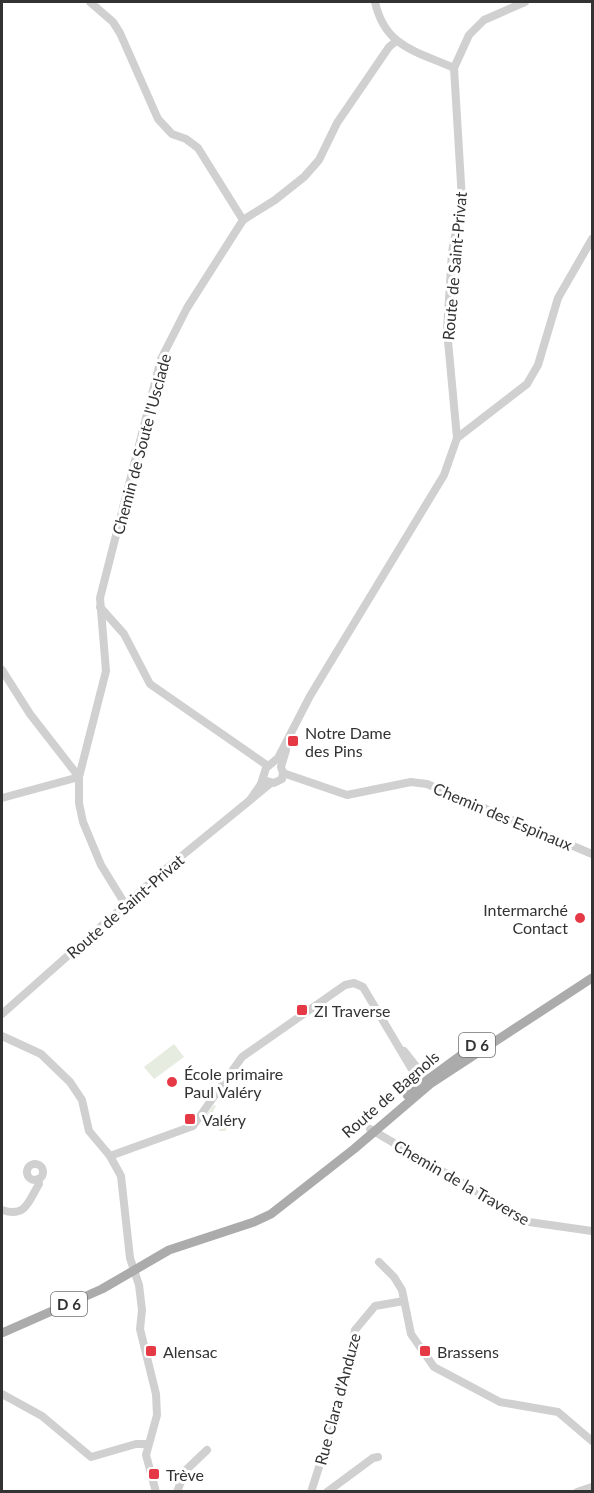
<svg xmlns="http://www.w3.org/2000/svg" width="594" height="1493" viewBox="0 0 594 1493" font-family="Lato,sans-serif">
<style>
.green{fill:#e6ecdf}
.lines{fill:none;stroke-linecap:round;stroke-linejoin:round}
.minor{stroke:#d0d0d0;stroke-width:8}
.major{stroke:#ababab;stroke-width:9}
.poi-dot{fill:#e63946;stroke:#fff;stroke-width:2}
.labels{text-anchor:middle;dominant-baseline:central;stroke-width:6;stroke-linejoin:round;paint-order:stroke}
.shield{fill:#fff;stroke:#707070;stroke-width:1.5}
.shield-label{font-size:15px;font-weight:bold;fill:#333}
.street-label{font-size:16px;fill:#333;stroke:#fff}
.poi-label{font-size:16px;fill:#333;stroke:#fff;text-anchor:start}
</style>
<rect width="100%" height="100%" fill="#fff"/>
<g class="green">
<polygon points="174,1044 184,1057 154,1079 144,1067"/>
<polygon points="214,1105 216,1106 213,1111 225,1124 230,1121 231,1123 225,1131 219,1131 221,1126 210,1124 207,1128 202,1125 204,1117"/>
</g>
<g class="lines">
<g class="minor">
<polyline points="90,2 113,22 120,33 158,119 172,134 186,139 198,148 243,220"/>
<path d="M375,2C385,47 416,51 454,68"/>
<polyline points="457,438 527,384 538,365 558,298 592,239"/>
<polyline points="100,607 124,634 150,684 268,766"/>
<polyline points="2,670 30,714 79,777 79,803 83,822 101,865 125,904"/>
<polyline points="283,773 347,795 411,782 427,784 592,854"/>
<polyline points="267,781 274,783 282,779 283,773 281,767 286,750"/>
<polyline points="2,798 79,777 106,671 100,598 161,359 187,308 243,220 275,200 304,177 319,160 337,123 389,47 395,42"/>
<polyline points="250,800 261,784 266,768 278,758 310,696 444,475 457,438 447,330 452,252 462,200 454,68 469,35 484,20 525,2"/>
<polyline points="2,1014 167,868 271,783"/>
<polyline points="2,1036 41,1054 70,1082 82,1100 89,1131 110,1156 121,1176 130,1258 139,1285 142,1310 140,1329 156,1394 157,1415 146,1455 156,1492"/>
<polyline points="404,1051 430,1084"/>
<polyline points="370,1129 529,1222 592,1231"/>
<polyline points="110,1156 193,1126 242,1057 345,985 354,983 363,987 423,1088"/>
<circle cx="35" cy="1172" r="8"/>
<path d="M2,1210C26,1218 28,1202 39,1184L38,1179"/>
<polyline points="379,1262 394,1277 402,1290 411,1334 434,1367 500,1402 558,1412 592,1441"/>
<polyline points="2,1394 42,1416 91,1457 136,1444 148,1444"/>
<polyline points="177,1492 185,1471 207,1450"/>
<polyline points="311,1492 338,1408 355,1330 375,1306 404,1301"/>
<polyline points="327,1492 373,1458 378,1457"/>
<polyline points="577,1492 592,1487"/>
</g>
<g class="major">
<polyline points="407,1095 471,1048"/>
<polyline points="2,1333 102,1289 169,1250 254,1222 271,1214 354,1149 430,1084 592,978"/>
</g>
</g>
<g class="poi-dot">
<rect x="287" y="735" width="12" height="12" rx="3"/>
<circle cx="580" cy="918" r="6"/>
<rect x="296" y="1004" width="12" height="12" rx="3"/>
<circle cx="172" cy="1082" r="6"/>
<rect x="184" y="1113" width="12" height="12" rx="3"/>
<rect x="145" y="1345" width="12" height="12" rx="3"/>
<rect x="419" y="1345" width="12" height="12" rx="3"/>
<rect x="148" y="1468" width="12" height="12" rx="3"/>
</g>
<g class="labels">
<g class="shield">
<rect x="459" y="1033" width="36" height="24" rx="4.5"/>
<rect x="51" y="1292" width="36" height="24" rx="4.5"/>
</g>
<g class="shield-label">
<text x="477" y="1045">D 6</text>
<text x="69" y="1304">D 6</text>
</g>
<g class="street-label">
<text transform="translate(454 266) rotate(-85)">Route de Saint-Privat</text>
<text transform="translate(141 444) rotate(-75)">Chemin de Soute l'Usclade</text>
<text transform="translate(503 816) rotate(23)">Chemin des Espinaux</text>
<text transform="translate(125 906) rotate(-41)">Route de Saint-Privat</text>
<text transform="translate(390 1094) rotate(-41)">Route de Bagnols</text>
<text transform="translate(462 1182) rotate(30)">Chemin de la Traverse</text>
<text transform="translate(337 1399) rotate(-75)">Rue Clara d'Anduze</text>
</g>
<g class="poi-label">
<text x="305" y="732">Notre Dame<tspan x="305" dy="18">des Pins</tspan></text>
<text x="568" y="909" text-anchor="end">Intermarché<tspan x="568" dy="18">Contact</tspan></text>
<text x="314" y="1010">ZI Traverse</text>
<text x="184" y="1073">École primaire<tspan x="184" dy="18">Paul Valéry</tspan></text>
<text x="202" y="1119">Valéry</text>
<text x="163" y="1351">Alensac</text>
<text x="437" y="1351">Brassens</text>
<text x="166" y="1474">Trève</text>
</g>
</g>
<rect width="594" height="1493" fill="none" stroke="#333333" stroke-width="6"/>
</svg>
